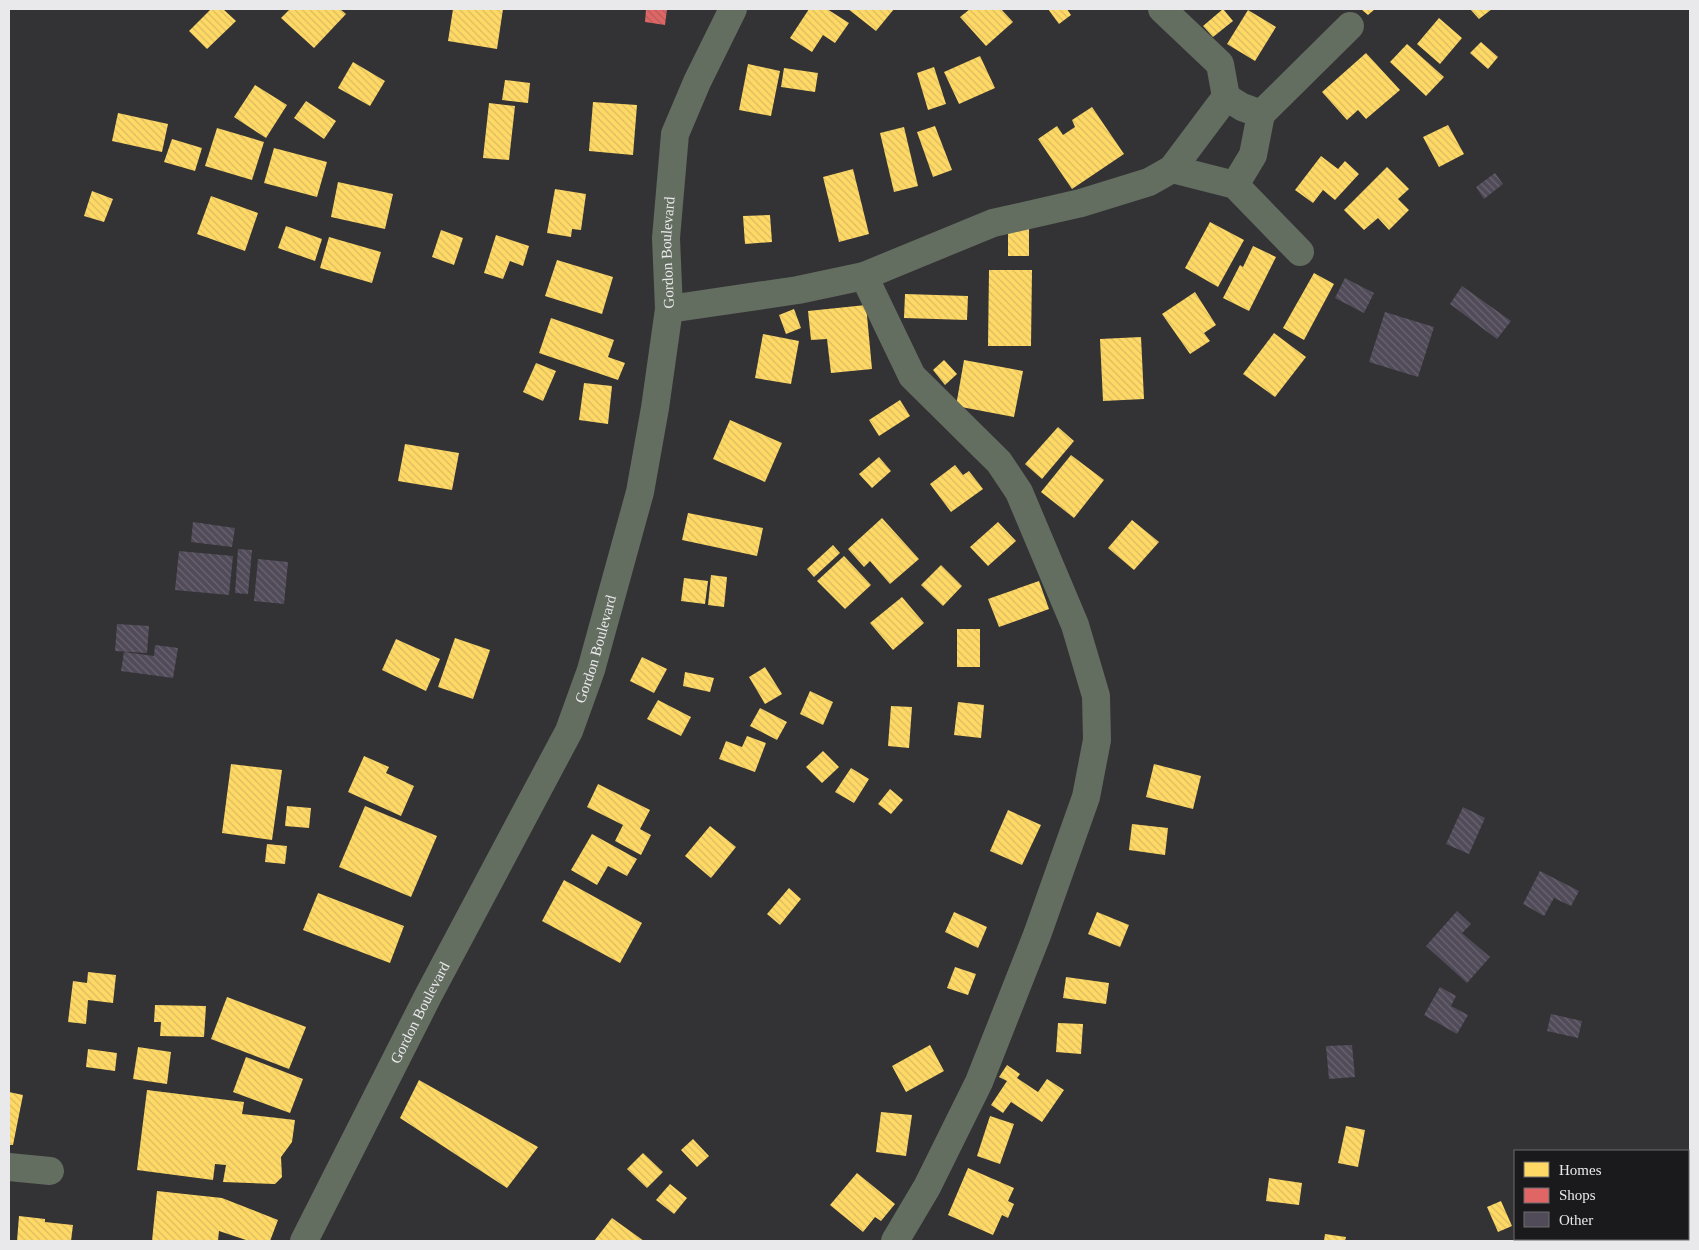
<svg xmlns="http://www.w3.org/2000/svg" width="1699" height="1250" viewBox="0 0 1699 1250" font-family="Georgia,serif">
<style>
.homes{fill:url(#homes-back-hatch)}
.shops{fill:url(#shops-back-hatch)}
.building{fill:url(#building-back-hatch)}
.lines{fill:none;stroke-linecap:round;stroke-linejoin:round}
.minor{stroke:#636d60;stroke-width:28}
.labels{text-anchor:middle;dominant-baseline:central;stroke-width:5;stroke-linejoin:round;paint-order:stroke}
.street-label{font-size:15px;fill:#e9e8eb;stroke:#1a1a1c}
</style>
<defs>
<pattern id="homes-back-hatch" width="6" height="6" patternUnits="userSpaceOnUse" patternTransform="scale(1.25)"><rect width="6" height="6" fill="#ffd966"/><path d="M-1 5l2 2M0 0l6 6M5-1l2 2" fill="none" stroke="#dabc60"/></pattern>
<pattern id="shops-back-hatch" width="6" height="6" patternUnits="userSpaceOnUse" patternTransform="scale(1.25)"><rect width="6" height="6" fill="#e06666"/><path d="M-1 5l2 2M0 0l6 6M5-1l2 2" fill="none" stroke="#b25c5c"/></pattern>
<pattern id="building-back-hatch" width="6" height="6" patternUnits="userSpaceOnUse" patternTransform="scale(1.25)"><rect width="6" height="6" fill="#514b59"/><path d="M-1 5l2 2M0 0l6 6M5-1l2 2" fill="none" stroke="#6a6571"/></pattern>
</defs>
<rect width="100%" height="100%" fill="#333235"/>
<g class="homes">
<polygon points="211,9 223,9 236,21 207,49 189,31"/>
<polygon points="290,9 340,9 346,14 314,48 281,18"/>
<polygon points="453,9 503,9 497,49 448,41"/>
<polygon points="809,9 827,9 849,23 835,43 823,35 812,52 790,38"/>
<polygon points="848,9 894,9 876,31"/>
<polygon points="970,9 1001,9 1013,22 986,46 960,17"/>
<polygon points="1048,9 1067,9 1071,15 1059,24"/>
<polygon points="1223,9 1233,21 1213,37 1203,26"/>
<polygon points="1361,9 1375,9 1368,15"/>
<polygon points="1470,9 1492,9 1479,19"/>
<polygon points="1248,10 1276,27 1255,61 1227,44"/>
<polygon points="1439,18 1462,38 1440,64 1417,44"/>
<polygon points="1481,42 1498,57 1488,69 1470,53"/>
<polygon points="1407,44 1444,77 1426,96 1390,62"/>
<polygon points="1366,53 1400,90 1366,119 1358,110 1347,120 1322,92"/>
<polygon points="980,56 995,88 959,104 944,72"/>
<polygon points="353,62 385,81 370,106 338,88"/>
<polygon points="748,64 780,71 771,116 739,110"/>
<polygon points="934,67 946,104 928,110 917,73"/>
<polygon points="784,68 818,73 815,92 781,87"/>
<polygon points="505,80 530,83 528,103 502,100"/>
<polygon points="255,85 287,105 266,138 234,117"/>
<polygon points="306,101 336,121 324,139 294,118"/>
<polygon points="593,102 637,105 633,155 589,151"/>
<polygon points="489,103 515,106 509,160 483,158"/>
<polygon points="1092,107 1124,154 1072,189 1038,139 1057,126 1063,135 1075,127 1072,120"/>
<polygon points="118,113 168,124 162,152 112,141"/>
<polygon points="1448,125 1464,154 1439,167 1423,137"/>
<polygon points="935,126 952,170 933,177 917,132"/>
<polygon points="904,127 918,186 894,192 880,133"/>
<polygon points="217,128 264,142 252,180 205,166"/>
<polygon points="172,139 202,148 195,171 164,162"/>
<polygon points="274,148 327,162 317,197 264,183"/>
<polygon points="1321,156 1338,169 1345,161 1359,174 1335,200 1323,190 1313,203 1295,190"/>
<polygon points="1387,167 1409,189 1398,199 1409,210 1389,230 1378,218 1364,230 1344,210"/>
<polygon points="853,169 869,234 839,242 823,177"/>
<polygon points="338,182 393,194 385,229 331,217"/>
<polygon points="555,189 586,194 581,230 572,229 571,237 547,233"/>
<polygon points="92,191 113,199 104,222 84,216"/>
<polygon points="211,196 258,213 245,251 197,234"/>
<polygon points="770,215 772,242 745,244 743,216"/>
<polygon points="1210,222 1244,240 1218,287 1185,268"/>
<polygon points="286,226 322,239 315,261 278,248"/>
<polygon points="1008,228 1029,229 1029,256 1008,256"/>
<polygon points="441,230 463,238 454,265 432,257"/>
<polygon points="496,235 529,246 523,266 510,261 503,279 484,273"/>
<polygon points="329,237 381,252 372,283 320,268"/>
<polygon points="1253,246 1276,257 1249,311 1223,298 1240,265 1243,267"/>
<polygon points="557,260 613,277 602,314 545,296"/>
<polygon points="989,270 1032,270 1031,346 988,346"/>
<polygon points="1314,273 1334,284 1304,340 1283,328"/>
<polygon points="1195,292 1216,325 1204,333 1210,341 1190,354 1162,314"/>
<polygon points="905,294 968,296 967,320 904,318"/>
<polygon points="866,305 872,369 831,373 827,339 811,340 808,311"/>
<polygon points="794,309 801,328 786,334 779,315"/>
<polygon points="551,318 614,340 608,357 625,363 618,380 539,353"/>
<polygon points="1274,333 1306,357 1275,397 1243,374"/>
<polygon points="763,334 799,341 791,384 755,378"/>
<polygon points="1141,337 1144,399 1103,401 1100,339"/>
<polygon points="944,360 957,374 945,385 933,370"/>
<polygon points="964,360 1023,371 1014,417 956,406"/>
<polygon points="536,363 556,371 543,401 523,392"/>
<polygon points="584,383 612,386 608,424 579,420"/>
<polygon points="900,400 910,416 879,436 869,420"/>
<polygon points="730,420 782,443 765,482 713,459"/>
<polygon points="1058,427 1074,441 1042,479 1025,464"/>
<polygon points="405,444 459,453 452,490 398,481"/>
<polygon points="1071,455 1104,480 1074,518 1041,492"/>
<polygon points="879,457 891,471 872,488 859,474"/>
<polygon points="955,465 963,475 969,471 983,489 951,512 930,484"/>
<polygon points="688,513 763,528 757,556 682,540"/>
<polygon points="882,518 919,559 890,584 870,561 864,567 848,549"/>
<polygon points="1132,520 1159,542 1134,570 1108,548"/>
<polygon points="998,522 1016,541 988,566 970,547"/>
<polygon points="833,545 840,553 814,577 807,569"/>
<polygon points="844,556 871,585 845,609 817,581"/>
<polygon points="941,565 962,586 943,606 921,585"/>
<polygon points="711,575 727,577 724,607 708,605"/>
<polygon points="684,578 708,581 705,604 681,601"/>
<polygon points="1039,581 1049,609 999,627 988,599"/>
<polygon points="902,597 924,623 893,650 870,623"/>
<rect x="957" y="629" width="23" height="38"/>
<polygon points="455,638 490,650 473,699 438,687"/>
<polygon points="396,639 440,659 426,691 382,670"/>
<polygon points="642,657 667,669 654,693 630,681"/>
<polygon points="765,667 782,694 765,704 749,677"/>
<polygon points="685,672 714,678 710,692 683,686"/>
<polygon points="810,691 833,702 823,725 800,714"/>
<polygon points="658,700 691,717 681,736 647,719"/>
<polygon points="958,702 984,705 981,738 954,735"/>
<polygon points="891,706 912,707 909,748 888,746"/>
<polygon points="760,708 787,722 777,740 750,726"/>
<polygon points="747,736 766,743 755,772 719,759 726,741 742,747"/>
<polygon points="823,751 839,767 822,783 806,767"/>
<polygon points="364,756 389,767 386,773 414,786 401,816 348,792"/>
<polygon points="231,764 282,770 272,840 222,833"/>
<polygon points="1154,764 1201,776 1193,809 1146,797"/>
<polygon points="851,768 869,779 854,803 835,792"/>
<polygon points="598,784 650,810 640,829 651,835 641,855 615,841 623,825 587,807"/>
<polygon points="890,789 903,800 891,814 878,804"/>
<polygon points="287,806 311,808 309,828 285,826"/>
<polygon points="365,806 437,836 411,897 339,867"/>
<polygon points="1008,810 1041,825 1022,865 990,851"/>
<polygon points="1132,824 1168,828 1165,855 1129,850"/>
<polygon points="710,826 736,847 711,878 685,856"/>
<polygon points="592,834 637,859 627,876 608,866 597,885 571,870"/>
<polygon points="267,844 287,846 285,864 265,862"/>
<polygon points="564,880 642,923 620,963 542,921"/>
<polygon points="789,888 801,899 780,925 767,914"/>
<polygon points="318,893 404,926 390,963 303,930"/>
<polygon points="954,912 987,927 978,948 945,932"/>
<polygon points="1097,912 1129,925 1120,947 1088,934"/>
<polygon points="955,967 976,974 968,995 947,988"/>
<polygon points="88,972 116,975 113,1003 88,1000 86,1024 68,1022 73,981 87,983"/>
<polygon points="1066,977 1109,983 1106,1004 1063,998"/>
<polygon points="227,997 306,1027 289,1069 211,1039"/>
<polygon points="155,1005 206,1006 204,1037 160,1036 161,1022 154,1022"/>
<polygon points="1058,1023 1083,1024 1081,1054 1056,1052"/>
<polygon points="930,1045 944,1071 906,1092 892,1066"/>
<polygon points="138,1047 171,1052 167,1084 133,1079"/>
<polygon points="88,1049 117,1053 115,1071 86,1067"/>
<polygon points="246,1057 303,1079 290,1113 233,1092"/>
<polygon points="1007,1065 1020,1074 1017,1078 1038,1092 1047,1079 1064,1090 1042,1122 1011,1102 1003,1113 991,1105 1007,1081 999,1077"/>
<polygon points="419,1080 538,1147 507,1188 400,1118"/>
<polygon points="147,1090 244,1102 242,1114 295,1120 292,1142 281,1157 282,1177 275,1184 223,1182 226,1165 215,1164 213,1180 137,1170"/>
<polygon points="9,1092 23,1095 13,1145 9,1145"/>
<polygon points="881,1112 912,1115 906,1156 876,1152"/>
<polygon points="990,1116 1014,1124 1000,1164 977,1156"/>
<polygon points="1346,1126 1365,1130 1358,1167 1338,1163"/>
<polygon points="693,1139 709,1156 697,1167 681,1150"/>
<polygon points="643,1153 663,1172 647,1188 627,1169"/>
<polygon points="968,1168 1014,1188 1008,1201 1014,1204 1008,1218 1002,1215 993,1235 948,1215"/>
<polygon points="857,1173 895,1204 881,1221 875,1217 863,1232 830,1205"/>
<polygon points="1269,1178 1302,1183 1299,1205 1266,1201"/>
<polygon points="670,1184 687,1198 674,1214 656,1200"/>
<polygon points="157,1191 222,1198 278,1220 270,1241 249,1241 219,1231 218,1241 152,1241"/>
<polygon points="1501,1201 1512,1226 1498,1232 1487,1207"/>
<polygon points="19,1216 45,1219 45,1222 73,1225 71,1241 17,1241"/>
<polygon points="612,1218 644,1241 594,1241"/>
<polygon points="1325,1234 1346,1237 1345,1241 1324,1241"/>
</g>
<polygon class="shops" points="646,9 667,9 665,25 645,22"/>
<g class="building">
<polygon points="1495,173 1503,184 1484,199 1476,187"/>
<polygon points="1345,278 1374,293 1364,313 1335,298"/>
<polygon points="1462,286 1511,321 1497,339 1450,304"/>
<polygon points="1385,312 1434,327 1418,377 1369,362"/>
<polygon points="193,522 235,528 232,547 191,542"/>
<polygon points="238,549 252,550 248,594 235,593"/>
<polygon points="179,551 233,556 229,595 175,590"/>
<polygon points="258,559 288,562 284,604 254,601"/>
<polygon points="117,624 149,626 147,653 115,651"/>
<polygon points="155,645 178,648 173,678 121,671 124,652 154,656"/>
<polygon points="1463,807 1485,818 1469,854 1446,844"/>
<polygon points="1540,871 1579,891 1571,906 1554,898 1544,916 1523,904"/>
<polygon points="1457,911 1471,924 1462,933 1490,957 1467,983 1426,946"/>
<polygon points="1440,987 1456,996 1451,1006 1468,1015 1457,1034 1424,1015"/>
<polygon points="1551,1014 1582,1021 1578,1038 1547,1031"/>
<polygon points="1352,1045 1355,1077 1329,1079 1326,1046"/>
</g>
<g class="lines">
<g class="minor">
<polyline points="1226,97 1242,107 1261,114 1350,26"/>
<polyline points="1172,169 1235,185 1300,252"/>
<polyline points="1235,185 1253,155 1261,114"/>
<polyline points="864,276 912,376 999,462 1019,492 1075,625 1096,696 1097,740 1086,797 1037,935 979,1082 927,1187 895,1241"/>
<polyline points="669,309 798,290 864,276 993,223 1081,203 1149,182 1172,169 1226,97 1220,64 1162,9"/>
<polyline points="9,1167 50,1171"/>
<path id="s1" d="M304,1241L428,996L569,731L591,670L640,492L655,408L669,309L666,238L675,134L697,82L733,9"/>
</g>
</g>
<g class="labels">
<g class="street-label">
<text stroke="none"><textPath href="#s1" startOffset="1066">Gordon Boulevard</textPath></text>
<text stroke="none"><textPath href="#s1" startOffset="661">Gordon Boulevard</textPath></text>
<text stroke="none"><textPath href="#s1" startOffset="256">Gordon Boulevard</textPath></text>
</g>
</g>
<rect width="1699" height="1250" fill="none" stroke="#e9e8eb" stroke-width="20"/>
<rect x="1514" y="1150" width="175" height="90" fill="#1a1a1c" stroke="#6d6c6f"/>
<rect x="1524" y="1162" width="25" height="15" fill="#ffd966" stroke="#6d6c6f"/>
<text x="1559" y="1175" font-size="15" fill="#e9e8eb">Homes</text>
<rect x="1524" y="1188" width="25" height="15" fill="#e06666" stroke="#6d6c6f"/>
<text x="1559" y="1200" font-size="15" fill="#e9e8eb">Shops</text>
<rect x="1524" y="1212" width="25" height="15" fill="#514b59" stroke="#6d6c6f"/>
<text x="1559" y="1225" font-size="15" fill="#e9e8eb">Other</text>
</svg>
